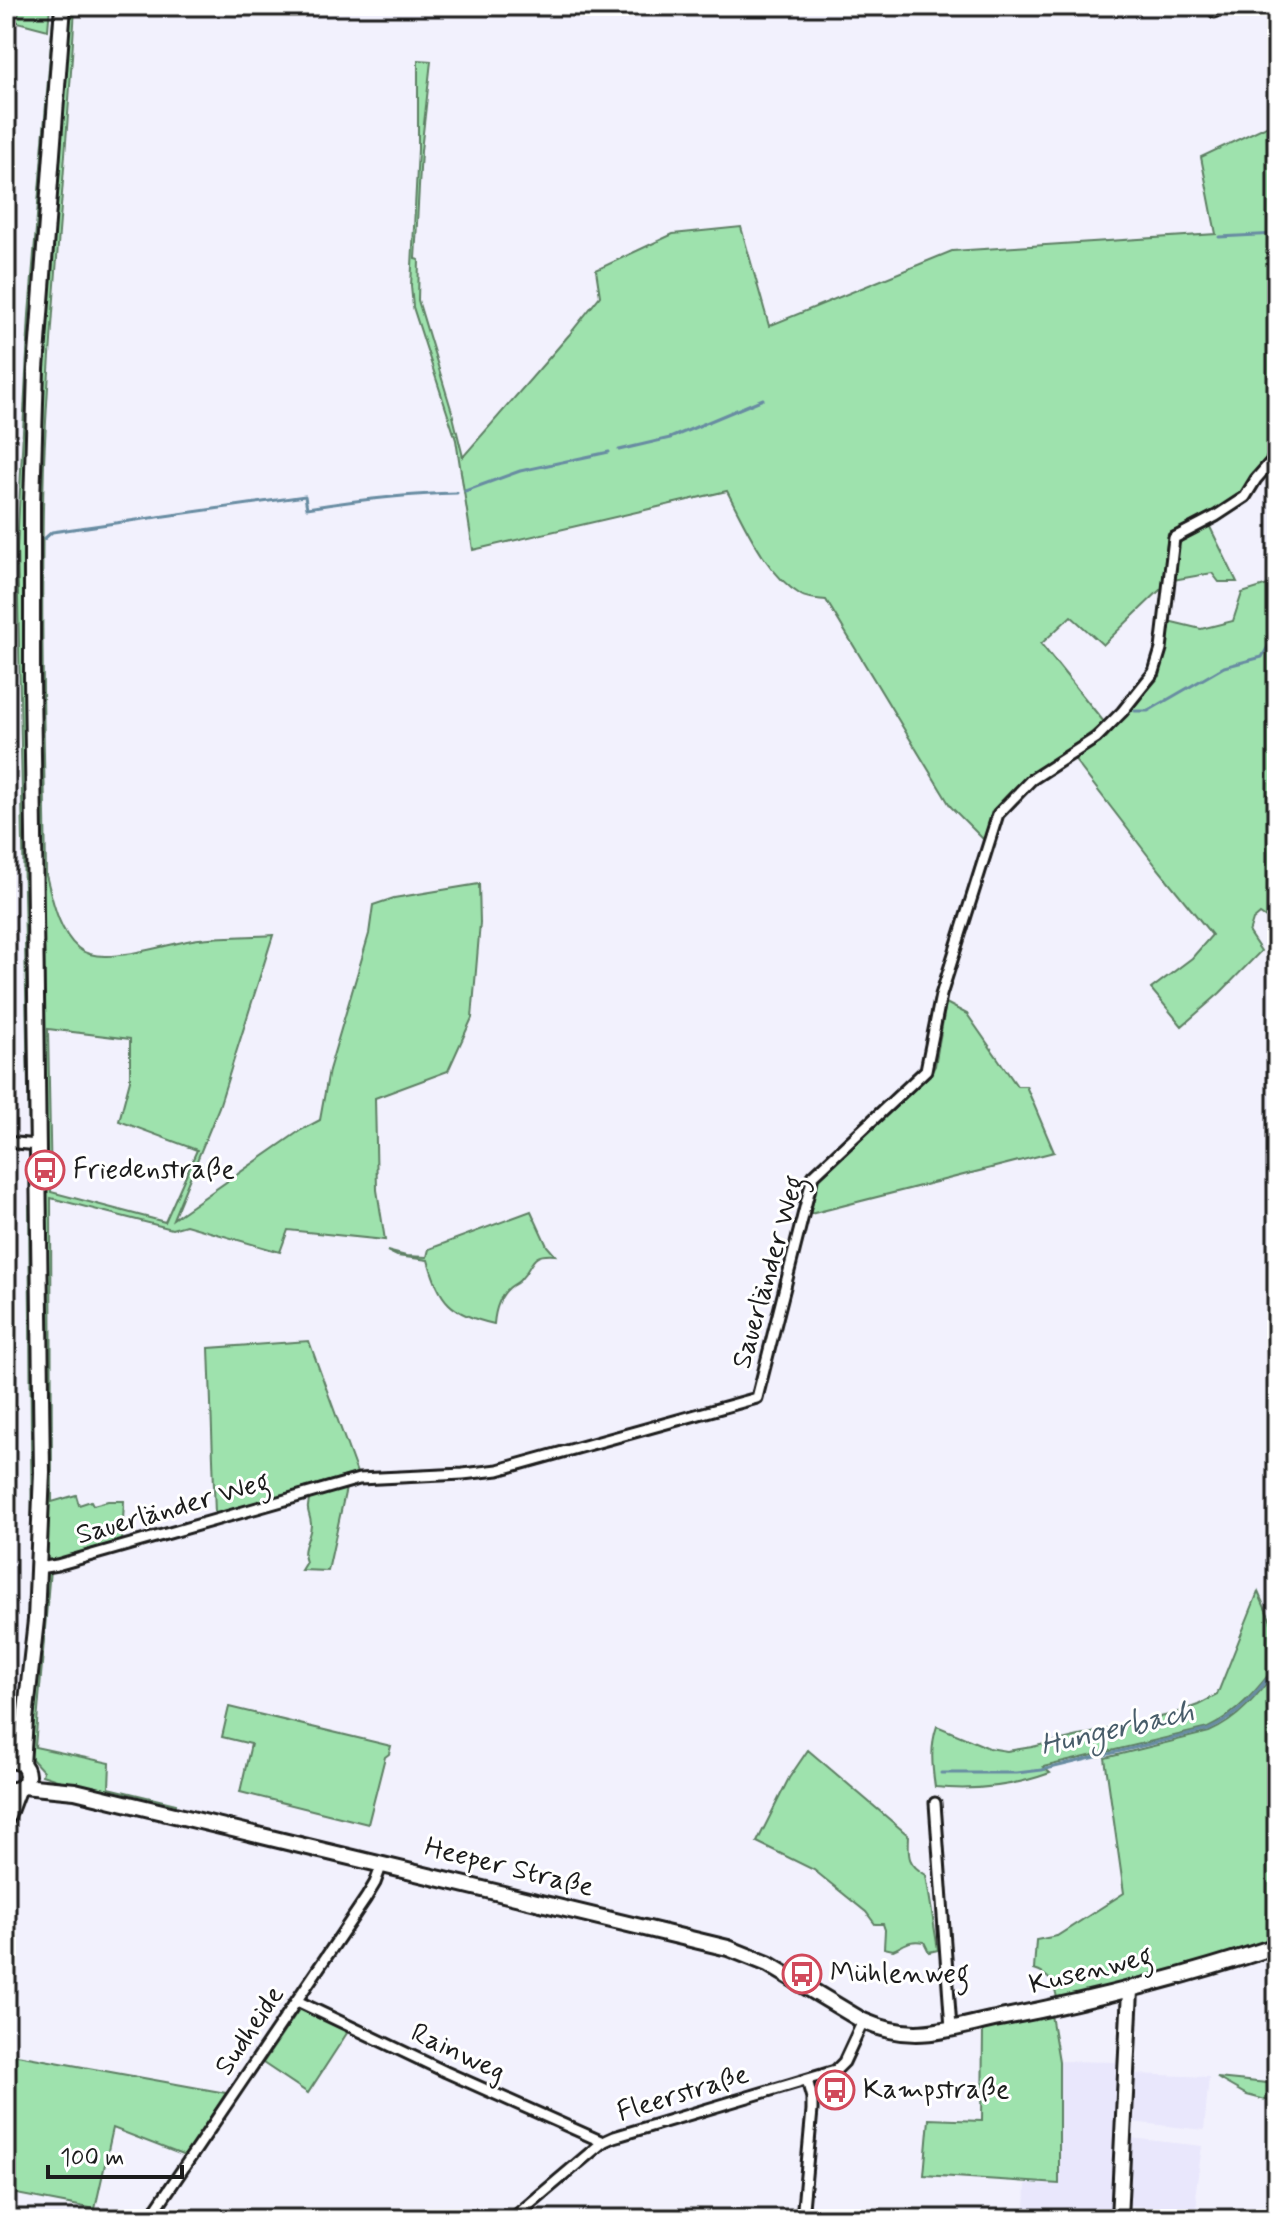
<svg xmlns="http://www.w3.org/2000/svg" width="1283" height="2225" viewBox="0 0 1283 2225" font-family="Mynerve,sans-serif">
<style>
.built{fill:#e9e7fc}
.green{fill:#9ee2ad;stroke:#5d7f64;stroke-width:2;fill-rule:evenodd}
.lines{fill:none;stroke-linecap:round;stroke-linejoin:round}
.stream{stroke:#688ca2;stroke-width:3}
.street-casing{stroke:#1c1c1c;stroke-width:15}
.secondary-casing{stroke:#1c1c1c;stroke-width:20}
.street{stroke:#fff;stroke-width:9}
.secondary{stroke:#fff;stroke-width:14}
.labels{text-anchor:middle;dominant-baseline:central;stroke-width:6;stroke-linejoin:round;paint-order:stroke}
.poi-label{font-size:28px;fill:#1c1c1c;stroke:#fff;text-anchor:start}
.street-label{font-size:28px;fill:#1c1c1c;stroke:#fff}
.water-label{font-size:30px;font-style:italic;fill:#485d6a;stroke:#fff}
</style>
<rect width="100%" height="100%" fill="#f2f1fd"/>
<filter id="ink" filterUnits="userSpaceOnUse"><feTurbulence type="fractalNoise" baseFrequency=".0125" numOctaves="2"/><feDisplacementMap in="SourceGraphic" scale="16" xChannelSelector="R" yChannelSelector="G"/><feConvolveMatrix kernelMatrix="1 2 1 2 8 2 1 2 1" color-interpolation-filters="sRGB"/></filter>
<g filter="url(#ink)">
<g class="built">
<polygon points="1059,2061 1120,2062 1113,2219 1025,2219 1026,2181 1059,2183"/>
<polygon points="1136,2074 1209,2077 1204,2130 1131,2122 1132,2078"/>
<polygon points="1130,2138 1202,2146 1196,2190 1198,2212 1127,2205"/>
</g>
<g class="green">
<polygon points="6,6 50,6 48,30 6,19"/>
<polygon points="54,6 60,6 38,283 33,1132 29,1138 17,548 29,315"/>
<path d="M68,6H75C67,159 50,311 44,464C40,601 44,738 46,875C52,898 58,931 78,948C101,969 170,942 199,939C223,936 249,937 273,935L219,1107L173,1219L301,1130L320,1120L329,1070L369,934L373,905L394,898L479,884L480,923L472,1018L448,1071L375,1098L377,1190L385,1240L288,1230L280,1252L186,1225L172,1229L51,1198L52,1502L76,1495L79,1505L91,1501L93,1505L108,1501H124L122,1540L50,1561L45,1556L46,1167L43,1165L35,588L43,344ZM48,1029L130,1039V1080L119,1121L197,1150L165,1222L51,1192Z"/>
<path d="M418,60L431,61L421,151L415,259L419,260L418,300L452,412L463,457L569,335L600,296L596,270L673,234L741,227L769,326L952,251L1216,234L1201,157L1277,121V449L1240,496L1227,505L1168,534L1162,588L1103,645L1071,616L1041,644L1104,722C1059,764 1002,773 985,841L951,807L826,600C818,599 807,599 801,595C765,573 746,527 727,491L473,550L456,440L413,307L411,286L418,149Z"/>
<path d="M1209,525L1237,582H1219L1212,573L1173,580C1176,543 1174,541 1209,525Z"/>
<polygon points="1277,582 1277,919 1266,918 1260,914 1253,920 1249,933 1261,951 1220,993 1182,1026 1151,989 1192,958 1212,935 1156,866 1074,759 1106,738 1160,676 1168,621 1201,629 1233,621 1242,593"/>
<polygon points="946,1003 967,1014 1017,1086 1026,1086 1054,1152 810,1214 818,1180 930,1075 935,1066"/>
<polygon points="29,1206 32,1206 38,1406 32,1550"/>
<path d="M531,1211L547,1246L555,1255C528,1253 535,1265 520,1280C519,1282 511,1286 509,1288C499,1297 495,1311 494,1324C450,1314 440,1302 428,1260L397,1256L387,1251L406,1256L427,1257L429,1249Z"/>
<polygon points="309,1341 357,1473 215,1514 209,1348"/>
<path d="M346,1488L328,1571L301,1570L306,1562C300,1547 311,1539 311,1524C310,1512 305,1511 310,1498Z"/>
<polygon points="50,1569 35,1747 110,1763 109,1788 176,1804 175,1810 75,1786 42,1775 43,1771 32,1759 30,1753 30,1729 36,1698 44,1578 46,1572"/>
<path d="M1258,1592L1277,1635V1664C1257,1690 1237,1714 1208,1728L1043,1767L1050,1773C1014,1786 973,1791 935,1787C932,1766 930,1746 937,1726L989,1748L1007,1751L1032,1747L1173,1714L1198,1705L1217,1695Z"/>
<path d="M1277,1669V1941L1117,1989L955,2022L954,2020L1057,2000C1056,1986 1049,1974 1034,1970L1036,1940L1057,1936L1124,1893L1105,1758L1209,1732C1238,1720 1259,1694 1277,1669Z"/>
<polygon points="229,1707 391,1746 389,1754 385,1757 368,1824 240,1792 251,1744 222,1737"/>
<path d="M808,1750L909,1836C908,1856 907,1864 926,1875L938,1950L929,1952L924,1942C909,1939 905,1945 893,1950L884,1948L885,1930L883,1924H875L866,1912L814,1870L757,1842L789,1778Z"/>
<polygon points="1116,1997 1120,1999 1051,2015 1059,2061 1059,2184 924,2175 929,2119 982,2121 983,2029"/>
<polygon points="300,2008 349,2030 308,2093 263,2063"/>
<polygon points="6,2053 226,2093 185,2156 113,2128 95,2209 6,2192"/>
<polygon points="1217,2078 1277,2084 1277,2103 1247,2095"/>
</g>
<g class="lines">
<g class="stream">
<polyline points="1219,237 1277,234"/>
<polyline points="619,450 670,438 763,399"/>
<polyline points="465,491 520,471 609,452"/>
<path d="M44,539L52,532L305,496L307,508C357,500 406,494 457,493"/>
<polyline points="6,561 9,560"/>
<polyline points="1135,711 1148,711 1224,667 1262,657 1277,631"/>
<path d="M941,1773H1017L1042,1770L1208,1730C1238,1717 1258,1692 1277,1666"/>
</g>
<g class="street-casing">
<g id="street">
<polyline points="1213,6 1215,12"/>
<polyline points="6,1142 37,1145"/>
<polyline points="39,1568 57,1565 359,1479 463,1474 498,1470 757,1398 813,1176 926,1070 941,995 998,814 1031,780 1096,738 1122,712 1154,672 1161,649 1174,538 1216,516 1245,497 1256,479 1277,455"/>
<polyline points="935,1803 951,2028"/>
<polyline points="297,2001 446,2072 603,2142"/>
<polyline points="149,2219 366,1898 375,1883 382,1864"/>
<polyline points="512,2219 603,2142 614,2137 835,2071 844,2062 863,2021"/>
<polyline points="802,2219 812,2110 812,2098 807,2080"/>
</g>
</g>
<g class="secondary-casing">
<g id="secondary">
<path d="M6,1761C33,1756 35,1794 6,1790"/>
<polyline points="22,1764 25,1720 36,1620 42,1472 32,676 32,504 36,369 63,6"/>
<path d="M23,1786L75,1791L728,1948L768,1964L863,2021C879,2028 898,2033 916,2033C942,2033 974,2023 1000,2018C1094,2000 1186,1976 1277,1946"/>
<polyline points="6,1819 17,1790"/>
<polyline points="1119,2219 1130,1990"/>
</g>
</g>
<use href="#street" class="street"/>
<use href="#secondary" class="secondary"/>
</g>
</g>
<defs>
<g id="bus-ring" transform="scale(2)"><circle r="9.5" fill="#fff" stroke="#d1495b" stroke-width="1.5"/><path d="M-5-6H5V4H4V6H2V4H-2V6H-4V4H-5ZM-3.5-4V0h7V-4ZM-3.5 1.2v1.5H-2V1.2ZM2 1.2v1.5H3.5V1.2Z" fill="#d1495b"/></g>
</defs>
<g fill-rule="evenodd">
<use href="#bus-ring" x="45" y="1170"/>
<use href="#bus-ring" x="802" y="1974"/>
<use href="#bus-ring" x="835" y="2090"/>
</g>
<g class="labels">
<g class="poi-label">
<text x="73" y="1170">Friedenstraße</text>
<text x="830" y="1974">Mühlenweg</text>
<text x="863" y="2090">Kampstraße</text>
</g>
<g class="street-label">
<text transform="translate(769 1272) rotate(-74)">Sauerländer Weg</text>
<text transform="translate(173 1509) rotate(-16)">Sauerländer Weg</text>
<text transform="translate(509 1868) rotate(14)">Heeper Straße</text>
<text transform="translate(1091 1971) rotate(-14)">Kusenweg</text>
<text transform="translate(250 2031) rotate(-56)">Sudheide</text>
<text transform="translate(458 2053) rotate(25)">Rainweg</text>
<text transform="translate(683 2094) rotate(-17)">Fleerstraße</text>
</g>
<g class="water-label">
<text transform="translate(1117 1729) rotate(-13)">Hungerbach</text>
</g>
</g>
<rect width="1283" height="2225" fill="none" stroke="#fff" stroke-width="32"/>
<rect x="16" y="16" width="1251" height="2193" fill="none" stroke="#1c1c1c" stroke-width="3" filter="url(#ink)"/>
<path d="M48 2165v12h134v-12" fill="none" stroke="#1c1c1c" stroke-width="4"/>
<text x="60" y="2165" font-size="24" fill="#1c1c1c" stroke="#ffffff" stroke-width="6" paint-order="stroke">100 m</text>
</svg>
